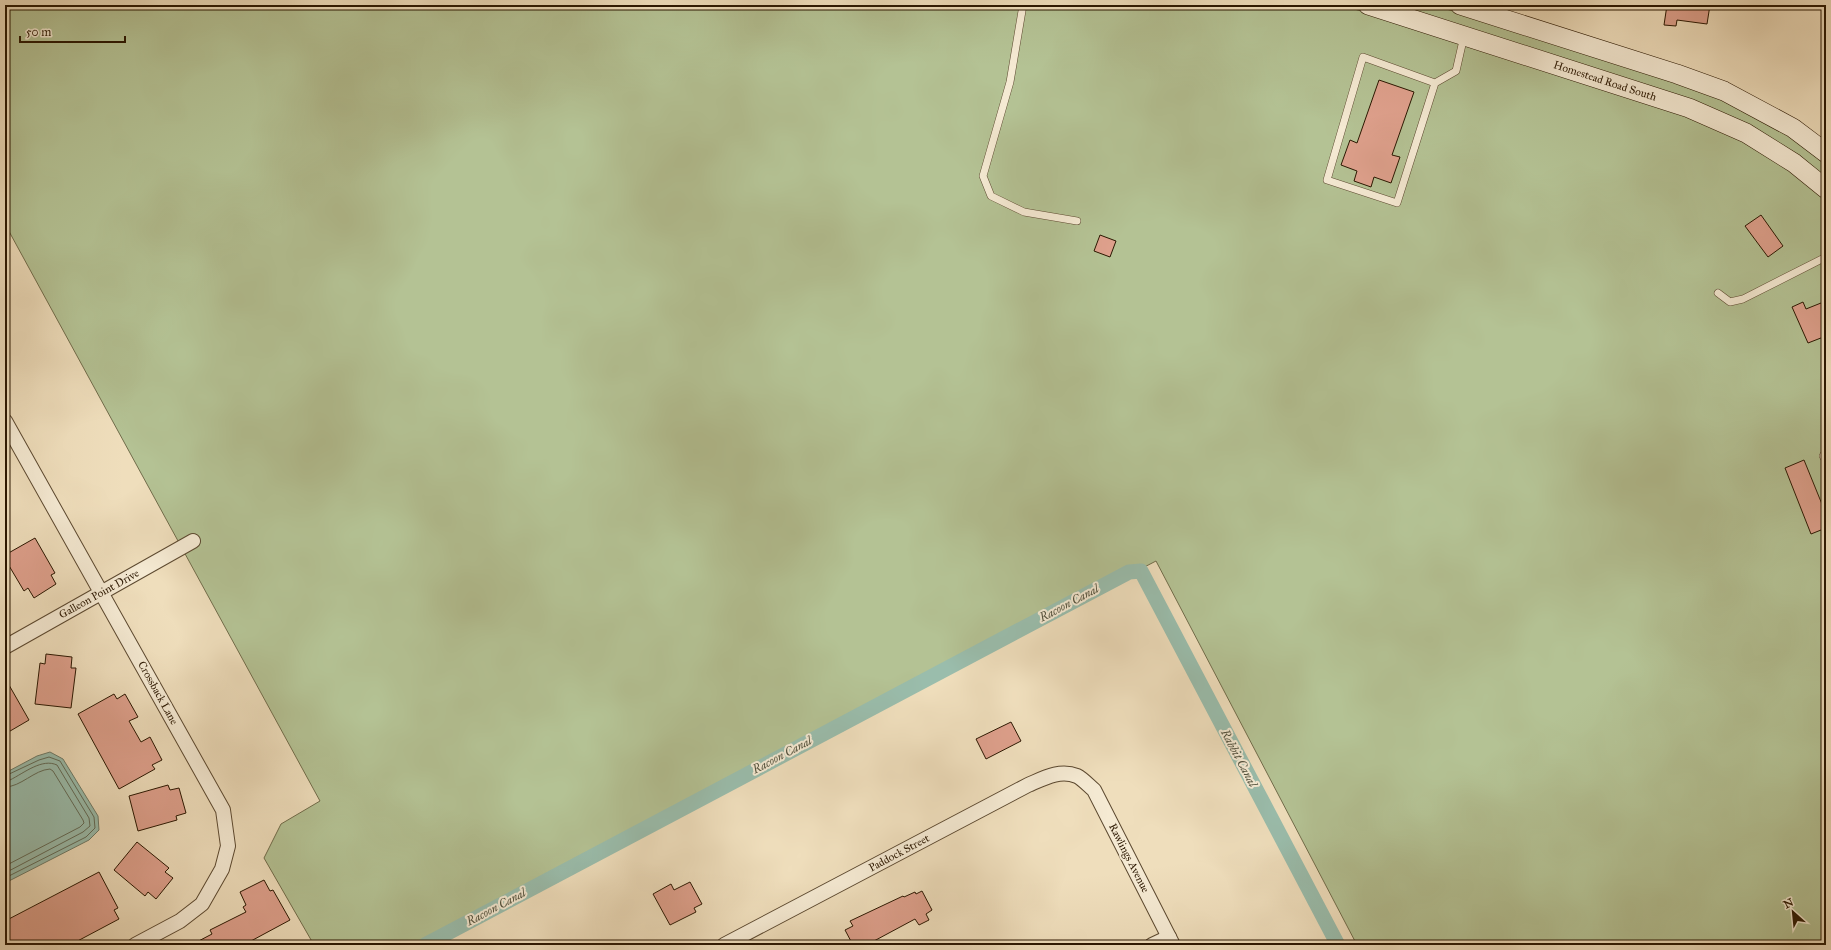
<svg xmlns="http://www.w3.org/2000/svg" width="1831" height="950" viewBox="0 0 1831 950" font-family="'IM FELL Great Primer',serif">
<style>
.green{fill:#b4c294;stroke:#706c4a}
.water{fill:#9abdac;stroke:#6e7b68}
.lines{fill:none;stroke-linecap:round;stroke-linejoin:round}
.shore{stroke:#626a56;stroke-width:1}
.canal{stroke:#9abdac;stroke-width:15}
.building{fill:#dea08c;stroke:#2b1701}
.lane-casing{stroke:#5c4930;stroke-width:8}
.street-casing{stroke:#5c4930;stroke-width:16}
.secondary-casing{stroke:#2b1701;stroke-width:20}
.lane{stroke:#f5ead3;stroke-width:7}
.street{stroke:#f5ead3;stroke-width:14}
.secondary{stroke:#f5ead3;stroke-width:19}
.labels{text-anchor:middle;dominant-baseline:central;stroke-width:4;stroke-linejoin:round;paint-order:stroke}
.street-label{font-size:11px;fill:#2b1701;stroke:#f5ead3}
.water-label{font-size:12px;font-style:italic;fill:#52513d;stroke:#f5ead3}
</style>
<rect width="100%" height="100%" fill="#efdebc"/>
<filter id="stains"><feTurbulence type="fractalNoise" baseFrequency=".005" numOctaves="4"/><feColorMatrix values="0 0 0 0 .2 0 0 0 0 .09 0 0 0 0 .02 0 0 0 .5 -.17"/></filter>
<radialGradient id="worn" r=".72"><stop offset=".6" stop-color="#630" stop-opacity="0"/><stop offset="1" stop-color="#630" stop-opacity=".3"/></radialGradient>
<g class="green">
<polygon points="5,5 1342,5 1687,115 1744,140 1790,170 1826,199 1826,945 1357,945 1156,561 416,945 314,945 264,858 281,824 320,801 5,224"/>
<polygon points="1393,5 1434,5 1675,82 1722,99 1789,135 1826,162 1826,180 1798,157"/>
</g>
<polygon class="water" points="50,752 63,759 98,816 99,830 89,840 5,883 5,773 37,756"/>
<g class="lines">
<g class="shore">
<polyline points="5,776 39,760 49,757 60,761 94,817 95,828 86,837 5,878"/>
<path d="M5,781L10,780C24,773 42,758 57,765L89,818L90,826L83,832L5,873"/>
<path d="M5,787C21,787 34,770 50,769L53,771L83,820L84,823L80,827L5,866"/>
</g>
<polyline class="canal" points="425,945 1129,572 1141,571 1338,945"/>
</g>
<g class="building">
<polygon points="1667,5 1710,5 1707,24 1677,20 1676,26 1664,25"/>
<polygon points="1379,80 1414,92 1392,155 1400,157 1391,183 1374,177 1371,187 1354,181 1357,171 1341,165 1350,140 1357,143"/>
<polygon points="1761,215 1783,246 1768,257 1745,226"/>
<polygon points="1100,235 1116,241 1110,257 1094,251"/>
<polygon points="1826,301 1826,336 1808,343 1792,307 1803,302 1806,309"/>
<polygon points="1804,460 1826,514 1826,528 1811,534 1785,468"/>
<polygon points="35,538 55,573 51,575 56,584 34,598 28,588 24,591 5,559 5,555"/>
<polygon points="46,654 72,657 71,668 76,668 71,708 35,704 40,663 45,664"/>
<polygon points="5,678 29,720 5,734"/>
<polygon points="114,694 117,699 125,694 138,717 129,721 141,742 150,737 162,760 152,765 155,769 119,789 78,714"/>
<polygon points="1011,722 1021,741 986,759 976,739"/>
<polygon points="168,785 170,790 179,788 186,813 176,816 177,820 138,831 129,796"/>
<polygon points="137,842 169,868 165,872 173,878 156,899 148,892 145,896 114,870"/>
<polygon points="99,872 118,908 114,910 119,919 70,945 5,945 5,921"/>
<polygon points="264,880 270,891 273,890 290,920 251,941 253,945 191,945 212,934 210,930 246,912 243,907 246,905 240,892"/>
<polygon points="690,882 702,904 694,908 696,912 670,925 653,894 671,884 674,890"/>
<polygon points="922,891 932,910 926,914 929,920 919,925 915,919 874,941 876,945 853,945 845,930 853,926 850,921 903,896 904,897 915,892 916,894"/>
</g>
<g class="lines">
<g class="lane-casing">
<g id="lane">
<polyline points="1023,5 1010,82 983,176 991,196 1024,212 1077,221"/>
<polyline points="1435,83 1363,57 1327,180 1397,203 1435,83 1456,71 1464,36"/>
<polyline points="1718,293 1730,302 1743,299 1826,257"/>
<polyline points="1826,451 1823,456 1826,461"/>
</g>
</g>
<g class="street-casing">
<g id="street">
<polyline points="5,421 223,810 228,846 222,869 202,904 180,921 135,945"/>
<polyline points="5,647 193,541"/>
<path d="M724,945L1028,785C1044,778 1060,769 1077,776C1083,779 1089,786 1094,790L1173,945"/>
<polyline points="1152,945 1169,937"/>
</g>
</g>
<g class="secondary-casing">
<g id="secondary">
<polyline points="1368,5 1689,108 1746,133 1794,163 1826,189"/>
<polyline points="1460,5 1677,74 1724,91 1793,128 1826,153"/>
</g>
</g>
<use href="#lane" class="lane"/>
<use href="#street" class="street"/>
<use href="#secondary" class="secondary"/>
</g>
<g class="labels">
<g class="street-label">
<text transform="translate(1605 81) rotate(18)">Homestead Road South</text>
<text transform="translate(99 594) rotate(-29)">Galleon Point Drive</text>
<text transform="translate(158 693) rotate(61)">Crossback Lane</text>
<text transform="translate(899 853) rotate(-28)">Paddock Street</text>
<text transform="translate(1129 858) rotate(63)">Rawlings Avenue</text>
</g>
<g class="water-label">
<text transform="translate(1069 603) rotate(-28)">Racoon Canal</text>
<text transform="translate(782 755) rotate(-28)">Racoon Canal</text>
<text transform="translate(1239 758) rotate(62)">Rabbit Canal</text>
<text transform="translate(496 907) rotate(-28)">Racoon Canal</text>
</g>
</g>
<rect width="1831" height="950" fill="none" stroke="#efdebc" stroke-width="20"/>
<rect x="6" y="6" width="1819" height="938" fill="none" stroke="#2b1701" stroke-width="2"/>
<rect x="10" y="10" width="1811" height="930" fill="none" stroke="#2b1701"/>
<g transform="translate(1793 912) rotate(333)" stroke="#f5ead3" stroke-width="3" paint-order="stroke">
<path d="M0-3L7 15L0 10L-7 15Z" fill="#2b1701"/>
<text y="-6" font-size="11" font-weight="bold" text-anchor="middle" fill="#2b1701">N</text>
</g>
<path d="M20 36v6h105v-6" fill="none" stroke="#2b1701" stroke-width="2"/>
<text x="26" y="36" font-size="12" fill="#2b1701" stroke="#f5ead3" stroke-width="3" paint-order="stroke">50 m</text>
<rect width="100%" height="100%" filter="url(#stains)"/>
<rect width="100%" height="100%" fill="url(#worn)"/>
</svg>
